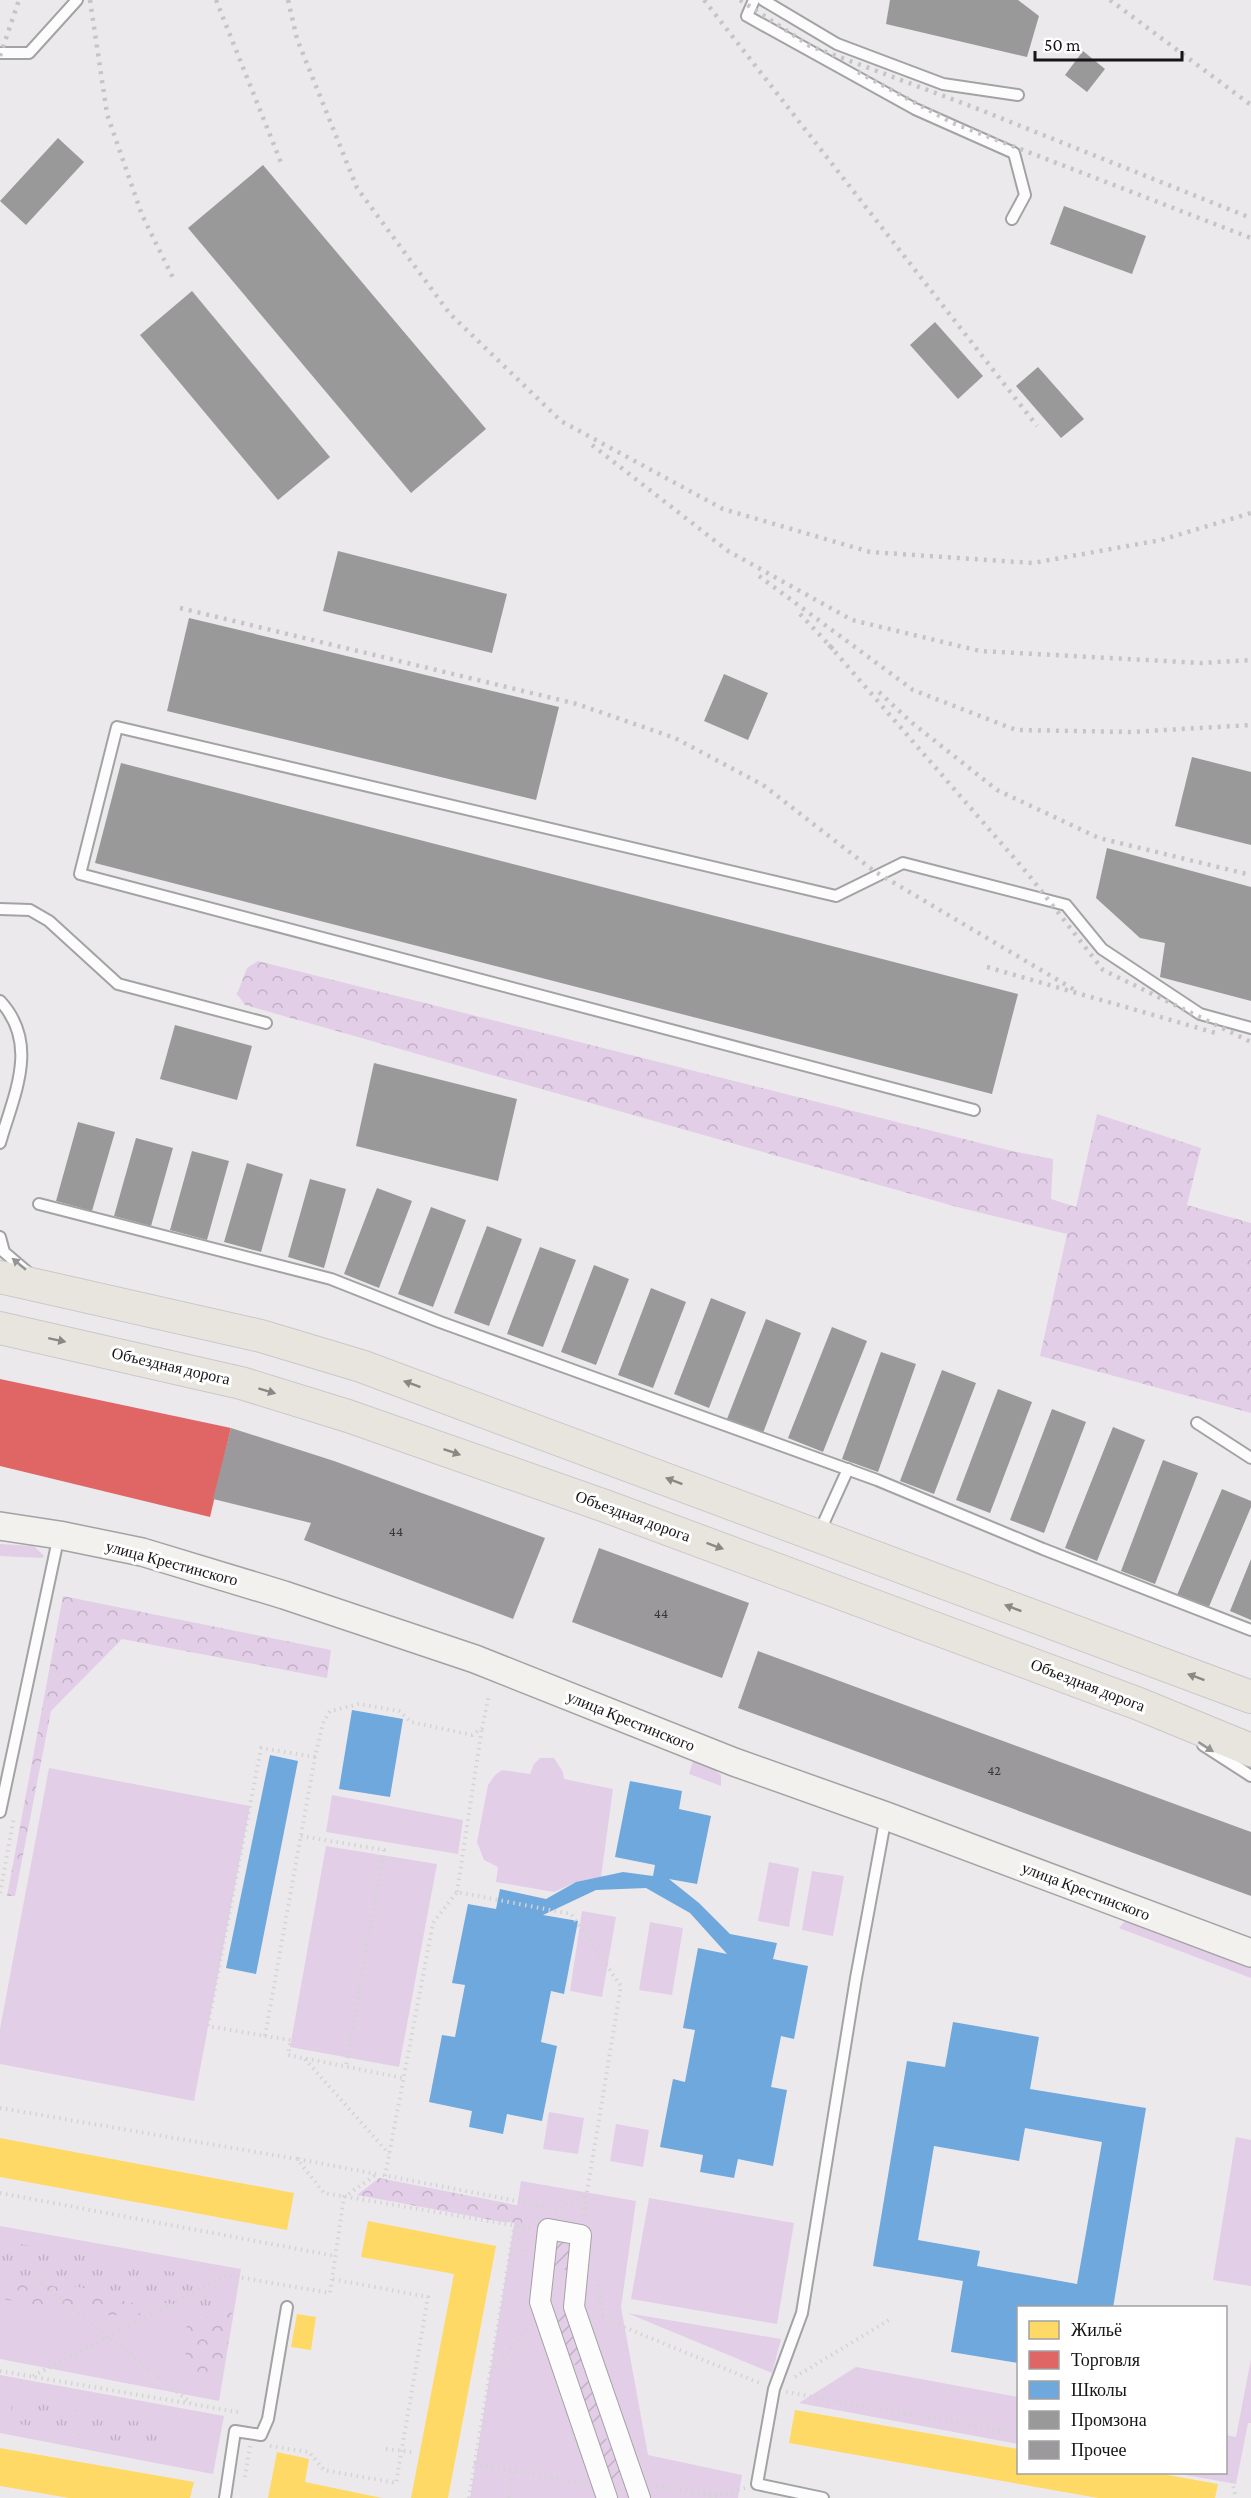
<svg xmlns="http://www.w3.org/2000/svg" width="1251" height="2498" viewBox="0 0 1251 2498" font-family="'Crimson Pro',serif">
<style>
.grass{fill:#e3cee8}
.forest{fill:url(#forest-crowns)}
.park{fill:url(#park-tufts)}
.garden{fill:url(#garden-furrows)}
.homes{fill:#ffd966}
.shops{fill:#e06666}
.schools{fill:#6fa8dc;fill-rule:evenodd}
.industry{fill:#999}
.building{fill:#9b999c}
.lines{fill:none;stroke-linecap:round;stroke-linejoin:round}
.lane-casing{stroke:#a3a2a4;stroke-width:14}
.street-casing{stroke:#a3a2a4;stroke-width:22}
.secondary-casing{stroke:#a3a2a4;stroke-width:30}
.primary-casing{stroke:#c9c8ca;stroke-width:34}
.path{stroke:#d4d4d4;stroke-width:4;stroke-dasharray:1.5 4.5;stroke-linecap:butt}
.lane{stroke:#fcfcfc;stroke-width:10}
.street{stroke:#fcfcfc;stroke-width:20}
.secondary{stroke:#f2f1ed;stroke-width:27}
.primary{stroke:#e8e5de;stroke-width:32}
.rail{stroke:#c6c4c6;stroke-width:4.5;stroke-dasharray:3 6;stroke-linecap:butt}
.oneway{fill:#959495}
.oneway2{fill:#8a8784}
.labels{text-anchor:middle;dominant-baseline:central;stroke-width:6;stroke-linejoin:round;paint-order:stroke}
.number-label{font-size:14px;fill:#383638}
.street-label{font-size:16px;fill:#171517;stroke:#fff}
</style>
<defs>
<pattern id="forest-crowns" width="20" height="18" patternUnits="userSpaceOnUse" patternTransform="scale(1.5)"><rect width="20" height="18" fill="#e3cee8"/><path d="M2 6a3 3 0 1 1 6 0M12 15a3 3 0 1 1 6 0" fill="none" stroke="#c2b0c6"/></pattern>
<pattern id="park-tufts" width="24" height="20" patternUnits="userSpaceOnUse" patternTransform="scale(1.5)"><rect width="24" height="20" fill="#e3cee8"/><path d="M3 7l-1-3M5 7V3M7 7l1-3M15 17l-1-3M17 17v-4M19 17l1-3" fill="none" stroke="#c2b0c6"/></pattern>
<pattern id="garden-furrows" width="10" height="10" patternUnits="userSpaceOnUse" patternTransform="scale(1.5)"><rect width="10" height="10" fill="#e3cee8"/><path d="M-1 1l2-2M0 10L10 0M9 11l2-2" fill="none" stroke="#c2b0c6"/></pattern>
</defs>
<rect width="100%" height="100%" fill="#ece9ed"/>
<g class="grass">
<polygon points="0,1544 34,1546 44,1556 42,1558 0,1556"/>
<polygon points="540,1758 554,1758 563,1772 564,1779 613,1789 601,1877 576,1882 554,1892 496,1882 498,1867 484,1860 477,1842 488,1785 495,1775 502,1770 530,1774 534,1764"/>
<polygon points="693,1761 715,1770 721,1775 721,1786 689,1774"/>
<polygon points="49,1768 250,1806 194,2101 0,2064 0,2029"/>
<polygon points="332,1795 463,1820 458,1854 326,1832"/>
<polygon points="326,1846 437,1864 399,2067 290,2047"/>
<polygon points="769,1862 799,1868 789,1927 758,1921"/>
<polygon points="812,1871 844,1876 833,1936 802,1930"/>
<polygon points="582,1911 616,1917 602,1997 570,1991"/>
<polygon points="1125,1921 1131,1921 1251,1965 1251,1978 1119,1928"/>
<polygon points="650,1922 683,1928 672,1995 639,1990"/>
<polygon points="549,2112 584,2118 578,2154 543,2149"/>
<polygon points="616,2124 649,2130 643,2167 610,2161"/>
<polygon points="1236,2137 1251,2140 1251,2286 1213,2280"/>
<polygon points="521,2181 636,2201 621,2307 648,2455 742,2475 738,2498 470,2498"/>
<polygon points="649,2198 794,2223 777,2324 631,2299"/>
<polygon points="0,2226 241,2269 219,2401 0,2359"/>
<polygon points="627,2313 781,2339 772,2373"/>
<polygon points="1251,2359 1251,2423 1248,2423 1236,2484 1175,2473 1226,2472 1226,2435 1236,2437"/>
<polygon points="856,2367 1018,2397 1018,2444 799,2403"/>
<polygon points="0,2375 224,2416 213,2474 0,2433"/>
</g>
<g class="forest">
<polygon points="258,961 1012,1151 1053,1159 1051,1199 1076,1207 1097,1114 1201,1148 1187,1205 1251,1223 1251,1413 1040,1356 1067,1234 957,1207 245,1005 237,994 247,968"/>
<polygon points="63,1596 331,1650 327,1678 122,1639 51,1711 15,1896 7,1896"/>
<polygon points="379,2178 526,2207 522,2223 503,2222 357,2195"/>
<polygon points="0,2278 29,2281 142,2305 140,2315 103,2315 1,2299"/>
<path d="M223,2307L233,2314L224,2367L203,2381C189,2373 184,2349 181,2334L191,2321L213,2316Z"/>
</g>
<g class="park">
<polygon points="0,2240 217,2280 211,2311 0,2273"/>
<polygon points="13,2399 163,2426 159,2449 9,2422"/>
</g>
<g class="garden">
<polygon points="557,2223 573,2225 567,2270 551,2268"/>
<polygon points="566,2313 584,2362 569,2367 552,2318"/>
<polygon points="588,2375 603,2419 589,2424 574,2380"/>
<polygon points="611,2437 625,2476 610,2481 596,2442"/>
</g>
<g class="homes">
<polygon points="0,2138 294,2193 287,2230 0,2177"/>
<polygon points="368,2221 496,2246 448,2498 411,2498 454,2274 361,2257"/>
<polygon points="297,2314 316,2317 311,2350 291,2347"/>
<polygon points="795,2410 1018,2449 1018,2472 1151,2472 1218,2484 1215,2498 1098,2498 789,2443"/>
<polygon points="0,2448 194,2482 190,2498 69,2498 0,2486"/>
<polygon points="277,2452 309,2459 305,2482 382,2498 268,2498"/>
</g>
<polygon class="shops" points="0,1379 231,1428 210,1517 0,1466"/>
<g class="schools">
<polygon points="352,1710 403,1719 390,1797 339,1789"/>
<polygon points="270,1755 298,1761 256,1974 226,1968"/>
<polygon points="630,1781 682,1791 679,1809 711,1816 697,1884 669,1879 699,1903 730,1934 777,1943 773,1959 808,1966 794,2039 781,2036 771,2087 787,2090 773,2166 738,2159 734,2178 700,2172 703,2155 660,2147 673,2079 685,2082 695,2030 683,2028 698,1948 727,1954 690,1913 646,1888 596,1890 543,1915 578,1921 564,1994 551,1991 541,2042 557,2046 542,2121 507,2114 503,2134 469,2127 472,2111 429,2102 442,2035 455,2037 465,1985 452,1983 468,1904 496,1909 500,1889 546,1899 576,1882 623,1872 653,1876 655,1865 615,1857"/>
<path d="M953,2022L1039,2037L1030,2089L1146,2108L1113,2308H1018V2363L951,2352L963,2281L873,2266L907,2061L945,2067ZM1025,2128L1102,2142L1077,2284L977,2266L980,2251L918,2240L934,2146L1019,2161Z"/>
</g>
<g class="industry">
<polygon points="890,0 1018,0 1039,16 1027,57 886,24"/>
<polygon points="1083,51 1105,69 1087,92 1065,75"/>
<polygon points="58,138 84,162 26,225 0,201"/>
<polygon points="263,165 486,429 411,493 188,228"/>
<polygon points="1064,206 1146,236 1132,274 1050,244"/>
<polygon points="192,291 330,457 278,500 140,335"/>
<polygon points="935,322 983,376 958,399 910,345"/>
<polygon points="1038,367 1084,419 1061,438 1016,386"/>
<polygon points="338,551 507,594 492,653 323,611"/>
<polygon points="189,618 559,707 536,800 167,711"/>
<polygon points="724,674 768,693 748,740 704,721"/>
<polygon points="1192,757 1251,772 1251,845 1175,826"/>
<polygon points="121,763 1018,994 992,1094 95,863"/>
<polygon points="1107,848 1251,887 1251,1001 1160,977 1165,943 1140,938 1096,898"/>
<polygon points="175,1025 252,1046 237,1100 160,1079"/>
<polygon points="374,1063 517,1099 498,1181 356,1146"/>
<polygon points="78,1122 115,1132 92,1211 56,1201"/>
<polygon points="136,1138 173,1148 151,1226 114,1216"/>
<polygon points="192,1151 229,1161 207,1240 170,1230"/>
<polygon points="247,1163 283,1174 261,1252 224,1242"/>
<polygon points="310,1179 346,1189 324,1268 288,1257"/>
<polygon points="377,1188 412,1201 379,1288 344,1274"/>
<polygon points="431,1207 466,1220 433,1307 398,1294"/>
<polygon points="487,1226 522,1239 489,1326 454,1313"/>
<polygon points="540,1247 576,1260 543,1347 507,1334"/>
<polygon points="594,1265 629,1279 596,1365 561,1352"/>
<polygon points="651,1288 686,1302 653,1388 618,1375"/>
<polygon points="711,1298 746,1312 709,1408 674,1394"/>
<polygon points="766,1319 801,1333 763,1433 727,1419"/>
<polygon points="832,1327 867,1341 823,1452 788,1438"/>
<polygon points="881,1352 916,1364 878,1472 842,1459"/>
<polygon points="942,1370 976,1383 934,1494 900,1481"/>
<polygon points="998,1389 1032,1402 990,1513 956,1500"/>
<polygon points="1052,1409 1086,1422 1044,1533 1010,1520"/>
<polygon points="1113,1427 1145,1440 1097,1561 1065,1548"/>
<polygon points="1163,1460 1198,1473 1155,1584 1121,1571"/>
<polygon points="1222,1489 1251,1501 1251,1507 1208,1609 1177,1595"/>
<polygon points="1251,1559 1251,1620 1230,1611"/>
</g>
<g class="building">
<polygon points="231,1428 334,1461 545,1538 513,1619 304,1540 311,1523 213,1499"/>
<polygon points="599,1548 749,1603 722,1678 572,1622"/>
<polygon points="758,1651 1251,1832 1251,1896 738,1708"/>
</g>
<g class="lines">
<g class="lane-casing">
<g id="lane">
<polyline points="754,0 747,16 915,109 1014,153 1025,195 1012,219"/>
<polyline points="763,0 837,44 943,84 1018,95"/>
<polyline points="0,53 29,53 77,0"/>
<polyline points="0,909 30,910 49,921 118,984 266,1023"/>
<path d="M0,1001C40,1044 14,1094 0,1143"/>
<polyline points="974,1110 80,874 117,727 836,896 903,863 1066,905 1102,949 1200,1014 1251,1028"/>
<polyline points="39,1204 331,1279 440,1322 877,1480 1043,1549 1251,1630"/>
<polyline points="0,1237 4,1252 31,1275"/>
<polyline points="1197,1423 1251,1458"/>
<polyline points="818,1535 848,1469"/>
<polyline points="1203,1745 1251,1776"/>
<polyline points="0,1812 59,1535"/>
<polyline points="225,2498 235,2431 261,2435 268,2419 287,2307"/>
<polyline points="823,2498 757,2484 774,2389 802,2313 856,1978 886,1816"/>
</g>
</g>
<g class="street-casing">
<polyline id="street" points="607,2498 540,2302 548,2229 581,2235 574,2307 640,2498"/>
</g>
<g class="secondary-casing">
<polyline id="secondary" points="0,1526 59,1535 142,1552 284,1595 475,1659 734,1762 886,1816 1251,1953"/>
</g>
<g class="primary-casing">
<g id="primary">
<polyline points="0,1277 261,1336 361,1366 1251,1697"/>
<polyline points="0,1328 241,1383 348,1416 608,1507 1139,1704 1251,1750"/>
</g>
</g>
<g class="path">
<polyline points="315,1757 261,1748 208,2026 265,2036 315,1757 323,1723 330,1711 359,1704 399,1711 411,1722 472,1735 482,1728 489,1695"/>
<polyline points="301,1836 384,1850 346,2066"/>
<polyline points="457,1892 482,1728"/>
<polyline points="0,1893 14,1817"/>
<polyline points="265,2036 291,2040 288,2055 403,2078"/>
<polyline points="305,2059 389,2154"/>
<polyline points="0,2108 297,2159 324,2193 530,2228"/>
<polyline points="298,2159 376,2174"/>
<polyline points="383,2175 553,2208"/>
<polyline points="385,2176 433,1923 457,1892 571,1914 621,1986 583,2216"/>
<polyline points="0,2193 335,2256"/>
<polyline points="555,2211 585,2194 588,2218"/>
<polyline points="515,2227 525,2257"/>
<polyline points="36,2279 191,2403"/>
<polyline points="597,2279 603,2319"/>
<polyline points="602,2318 762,2384"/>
<polyline points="0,2371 238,2412"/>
<polyline points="491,2372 529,2328"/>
<polyline points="33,2376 226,2275 330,2293 344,2197 377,2174"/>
<polyline points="795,2377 889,2320"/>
<polyline points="786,2392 1018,2434"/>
<polyline points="270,2446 309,2452 324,2470 396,2483 428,2297 332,2279"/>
<polyline points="386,2449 412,2452"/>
<polyline points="474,2464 584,2483"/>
<polyline points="1226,2472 1230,2473 1236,2498"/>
<polyline points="245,2477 250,2446"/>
<polyline points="656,2486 718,2496"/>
<polyline points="469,2498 514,2228"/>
<polyline points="509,2498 513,2471"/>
<polyline points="709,2498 745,2488"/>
</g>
<use href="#lane" class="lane"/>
<use href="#street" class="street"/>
<use href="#secondary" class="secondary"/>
<use href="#primary" class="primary"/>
<g class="rail">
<polyline points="90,0 107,114 142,215 175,282"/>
<polyline points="216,0 282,165"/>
<polyline points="288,0 297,39 357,188 450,314 561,421 723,509 870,552 1033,563 1161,540 1251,513"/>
<polyline points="704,0 1037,426"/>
<polyline points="740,0 810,46 973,107 1251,218"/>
<polyline points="1110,0 1251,105"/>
<polyline points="0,56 19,0"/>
<polyline points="858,72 953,123 1251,238"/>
<polyline points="592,445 728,551 852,620 980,651 1202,663 1251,660"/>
<polyline points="759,576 913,690 1016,730 1131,732 1251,725"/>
<polyline points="180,608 577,704 675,738 763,785 874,871 1078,992"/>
<polyline points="800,614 833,649"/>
<polyline points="829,645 1028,874 1103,970 1251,1042"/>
<polyline points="879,692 911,722 997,790 1099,838 1251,875"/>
<polyline points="987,967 1219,1034"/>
</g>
</g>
<defs><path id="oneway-solid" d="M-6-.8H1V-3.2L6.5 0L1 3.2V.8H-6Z" transform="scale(1.5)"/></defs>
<g class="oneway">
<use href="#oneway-solid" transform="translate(19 1264) rotate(-140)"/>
<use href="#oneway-solid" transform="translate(1206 1747) rotate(33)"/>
</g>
<g class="oneway2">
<use href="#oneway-solid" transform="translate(57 1340) rotate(12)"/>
<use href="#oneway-solid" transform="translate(412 1384) rotate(-160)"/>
<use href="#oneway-solid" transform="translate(267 1391) rotate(17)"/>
<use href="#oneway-solid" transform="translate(452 1452) rotate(19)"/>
<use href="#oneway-solid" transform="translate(674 1481) rotate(-159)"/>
<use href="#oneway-solid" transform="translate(715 1546) rotate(20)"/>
<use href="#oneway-solid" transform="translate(1013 1608) rotate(-159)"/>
<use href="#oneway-solid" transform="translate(1196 1677) rotate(-160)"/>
</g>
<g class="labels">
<g class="number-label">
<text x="396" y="1531">44</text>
<text x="661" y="1613">44</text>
<text x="994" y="1770">42</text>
</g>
<g class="street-label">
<text transform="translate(171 1366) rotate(13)">Объездная дорога</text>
<text transform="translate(633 1516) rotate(20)">Объездная дорога</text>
<text transform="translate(172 1563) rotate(15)">улица Крестинского</text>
<text transform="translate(1088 1685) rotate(21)">Объездная дорога</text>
<text transform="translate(631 1721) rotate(22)">улица Крестинского</text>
<text transform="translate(1086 1891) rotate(21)">улица Крестинского</text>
</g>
</g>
<rect x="1017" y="2306" width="210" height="168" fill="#ffffff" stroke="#a2a1a2" stroke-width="1.5"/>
<rect x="1029" y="2321" width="30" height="18" fill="#ffd966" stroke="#a2a1a2" stroke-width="1.5"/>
<text x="1071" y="2336" font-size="18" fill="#171517">Жильё</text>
<rect x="1029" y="2351" width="30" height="18" fill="#e06666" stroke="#a2a1a2" stroke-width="1.5"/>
<text x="1071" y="2366" font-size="18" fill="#171517">Торговля</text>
<rect x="1029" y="2381" width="30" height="18" fill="#6fa8dc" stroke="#a2a1a2" stroke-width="1.5"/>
<text x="1071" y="2396" font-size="18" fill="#171517">Школы</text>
<rect x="1029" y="2411" width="30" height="18" fill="#999999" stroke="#a2a1a2" stroke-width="1.5"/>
<text x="1071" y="2426" font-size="18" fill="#171517">Промзона</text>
<rect x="1029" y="2441" width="30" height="18" fill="#9b999c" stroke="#a2a1a2" stroke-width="1.5"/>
<text x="1071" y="2456" font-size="18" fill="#171517">Прочее</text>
<path d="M1035 51v9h147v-9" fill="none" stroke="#171517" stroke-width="3"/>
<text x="1044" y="51" font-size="18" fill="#171517" stroke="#ffffff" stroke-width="4.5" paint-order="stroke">50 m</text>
</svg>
